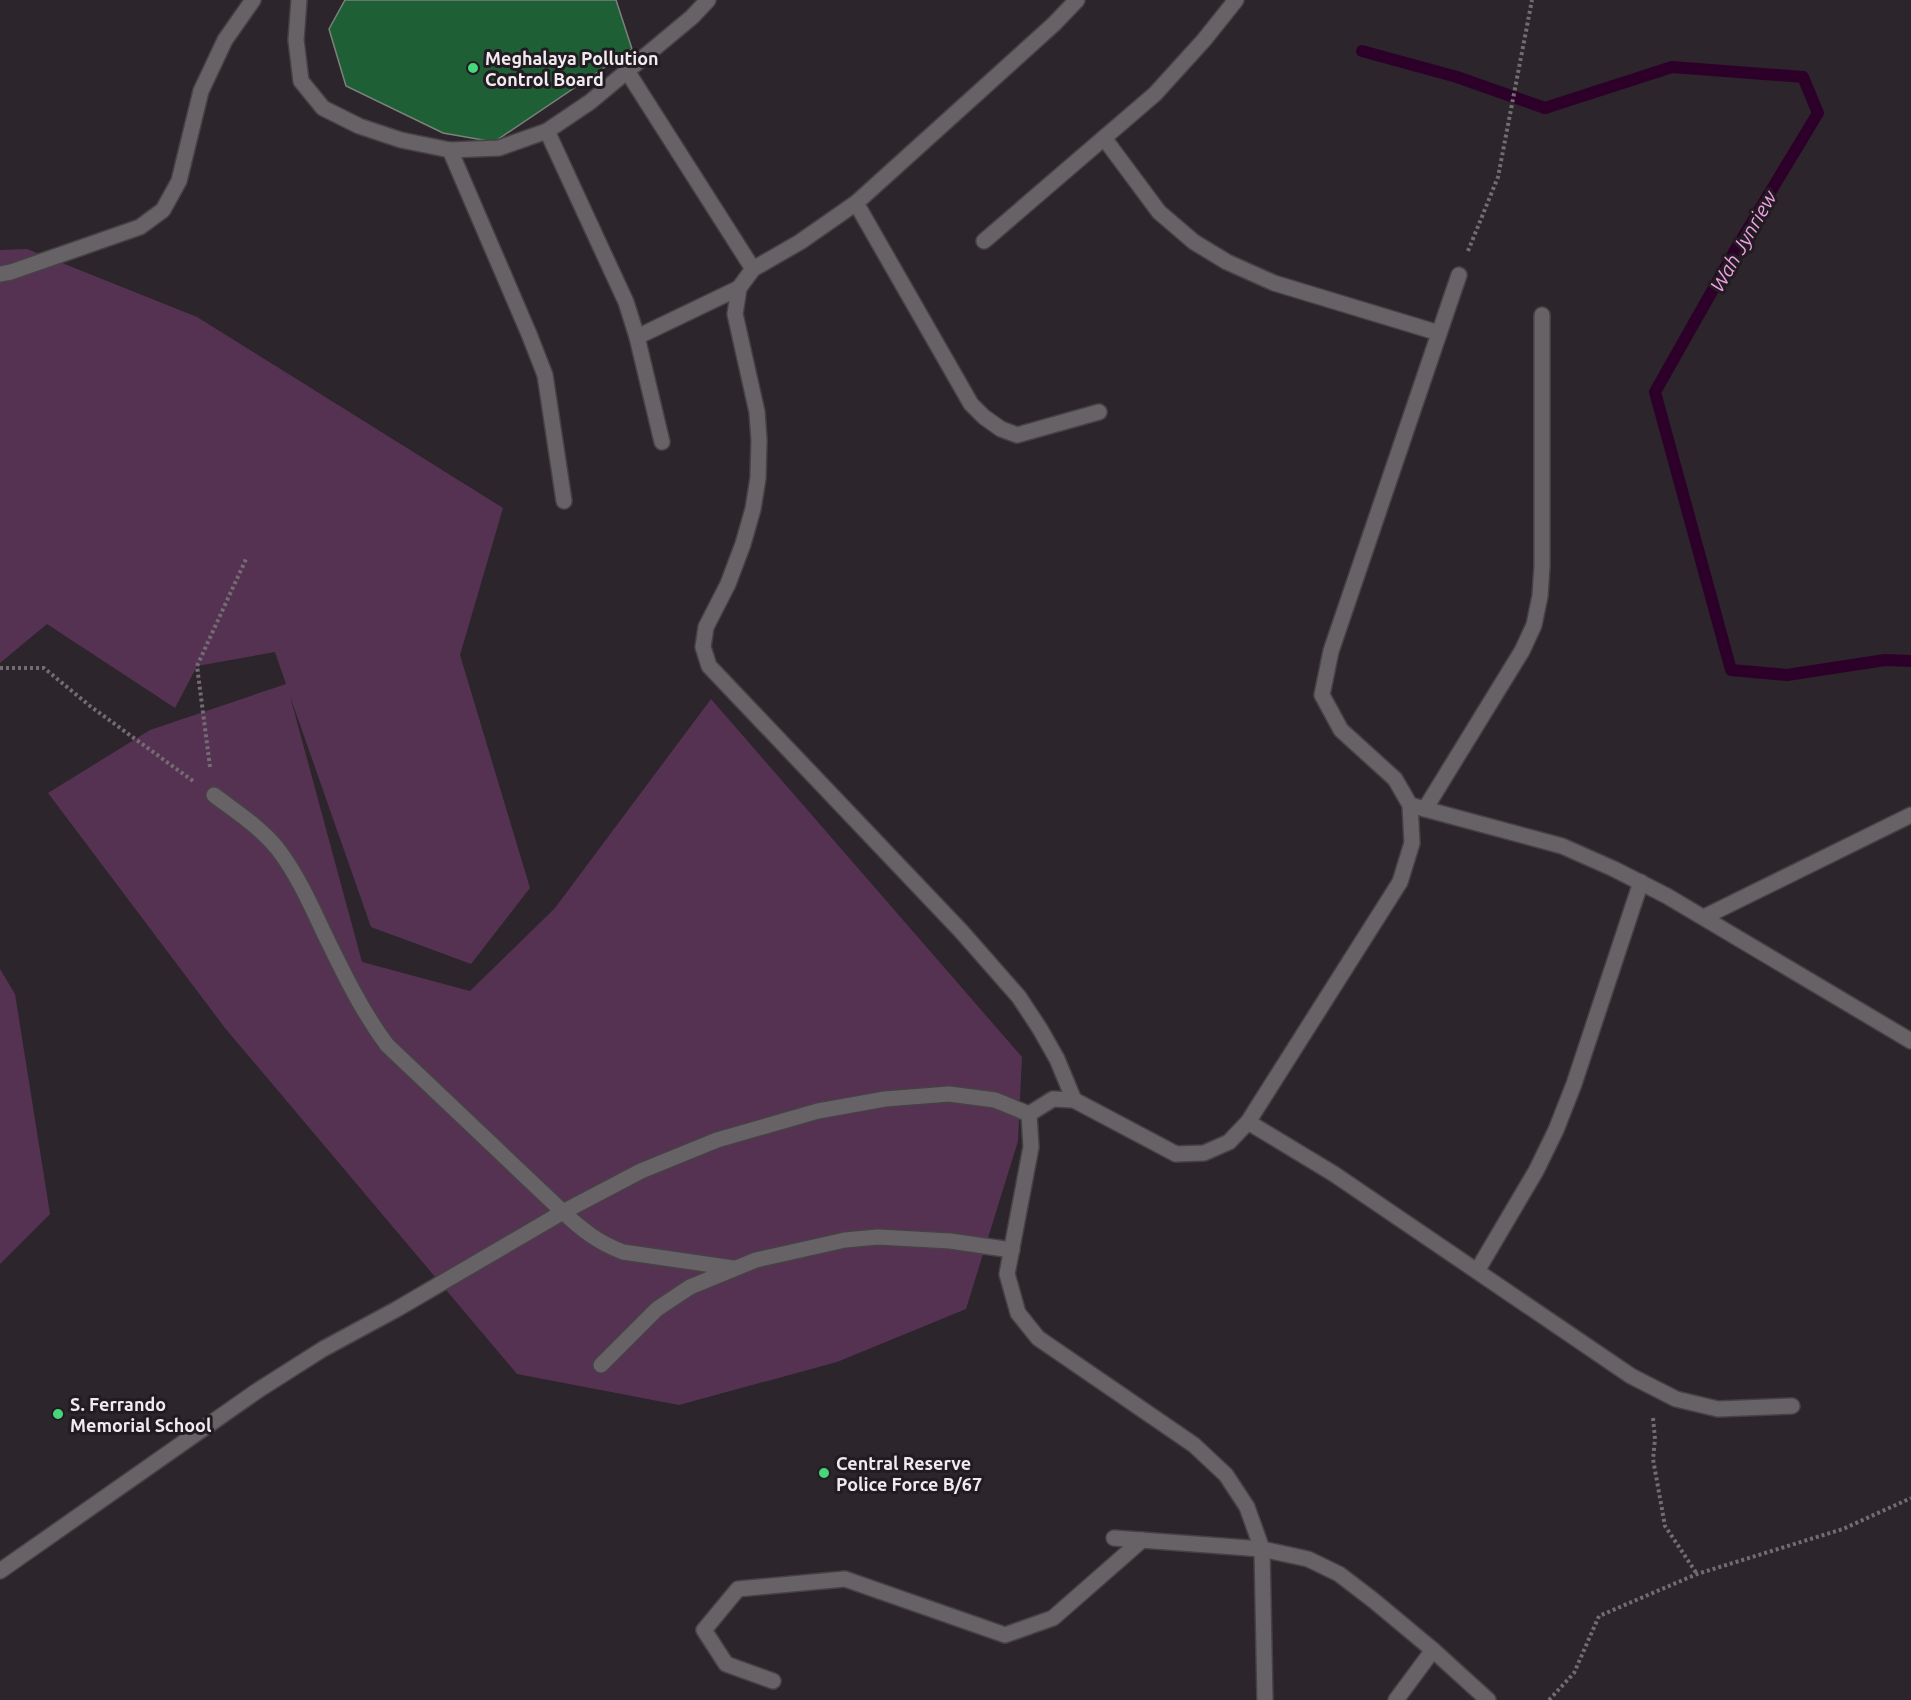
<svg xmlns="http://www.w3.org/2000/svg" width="1911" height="1700" viewBox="0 0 1911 1700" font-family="Ubuntu,sans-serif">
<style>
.green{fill:#563252}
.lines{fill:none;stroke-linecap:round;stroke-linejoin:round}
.stream{stroke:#2d002a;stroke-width:12}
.building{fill:#1f5f35;stroke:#7a837c;stroke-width:1.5}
.lane-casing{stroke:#474146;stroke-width:18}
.street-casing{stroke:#474146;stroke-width:18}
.path{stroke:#736c72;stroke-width:4;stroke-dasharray:3 3;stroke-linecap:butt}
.lane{stroke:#666266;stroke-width:15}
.street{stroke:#666266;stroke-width:15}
.poi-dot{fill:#45d77a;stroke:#221b21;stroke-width:2}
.labels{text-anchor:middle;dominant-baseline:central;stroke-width:6;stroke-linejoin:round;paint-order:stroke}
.poi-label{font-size:18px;font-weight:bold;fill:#f0ebef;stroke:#221b21;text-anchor:start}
.water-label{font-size:20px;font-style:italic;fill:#eda1e4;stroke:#221b21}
</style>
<rect width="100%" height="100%" fill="#2c252b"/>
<g class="green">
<polygon points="27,249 197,317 503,508 460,655 530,888 471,964 371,927 290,696 362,962 470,991 555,908 711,699 1022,1057 1018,1141 966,1309 837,1362 679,1405 517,1374 225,1028 48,793 150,730 286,684 275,652 197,666 175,708 47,624 0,663 0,250"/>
<polygon points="0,969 15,994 50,1214 0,1264"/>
</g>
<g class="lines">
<polyline class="stream" points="1362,51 1457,77 1545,108 1672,67 1803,77 1818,113 1737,247 1655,392 1731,670 1787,675 1885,660 1911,661"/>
</g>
<polygon class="building" points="345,0 616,0 632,49 494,142 443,133 346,86 329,29"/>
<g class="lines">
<g class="lane-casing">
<g id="lane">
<path d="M214,795C235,811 260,827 277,848C297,874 310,903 324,933C343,972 361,1010 387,1045L563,1212C582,1230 599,1243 623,1252L733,1268"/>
<polyline points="601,1365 657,1309 690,1287 756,1260 845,1240 878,1237 950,1241 1012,1250"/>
</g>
</g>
<g class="street-casing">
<g id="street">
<polyline points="299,0 296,40 301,81 323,108 359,126 401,140 450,150 499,148 547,131 590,102 692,17 708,0"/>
<polyline points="627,71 753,269"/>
<polyline points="547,131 626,302 637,337 662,442"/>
<polyline points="1104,138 1159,212 1194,242 1227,262 1274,283 1439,333"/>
<polyline points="450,150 529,334 545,375 564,501"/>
<polyline points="856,203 971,404 984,417 1001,429 1017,435 1099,412"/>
<polyline points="984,241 1155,94 1204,40 1236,0"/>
<polyline points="0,274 11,272 140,227 163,210 179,181 201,91 225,40 253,0"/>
<polyline points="637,337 739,288"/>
<polyline points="1410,805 1562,846 1614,869 1667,896 1911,1041"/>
<polyline points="1425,809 1522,651 1534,625 1540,596 1542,566 1542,315"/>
<polyline points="1704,917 1911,815"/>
<polyline points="1074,1100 1057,1059 1040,1029 1019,997 961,931 709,666 703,647 706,627 728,584 743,544 753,509 758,478 759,440 757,412 735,314 739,288 753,269 800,242 856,203 1054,24 1077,0"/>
<polyline points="1029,1114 1053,1099 1074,1100 1176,1154 1204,1153 1229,1142 1248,1122 1400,882 1412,843 1410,805 1395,779 1341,730 1322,695 1331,651 1459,275"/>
<polyline points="1248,1122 1334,1174 1631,1376 1676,1399 1718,1409 1792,1406"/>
<polyline points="1477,1271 1536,1171 1556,1130 1574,1084 1641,882"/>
<polyline points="1114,1538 1262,1549 1308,1559 1339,1574 1373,1600 1433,1650 1488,1700"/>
<polyline points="0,1571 257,1391 323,1349 397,1309 563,1212 641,1171 717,1140 818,1111 885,1099 949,1094 995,1100 1029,1114 1031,1147 1007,1274 1018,1313 1038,1338 1194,1445 1226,1475 1247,1507 1262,1549 1265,1700"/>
<polyline points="773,1681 726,1664 704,1630 738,1589 845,1579 1005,1635 1053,1618 1142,1540"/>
<polyline points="1396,1700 1433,1650"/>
</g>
</g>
<g class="path">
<polyline points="1468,251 1498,177 1532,0"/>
<polyline points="0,668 44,668 90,706 193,781"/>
<polyline points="210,767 197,666 246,559"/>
<polyline points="1653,1418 1655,1439 1653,1459 1665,1526 1697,1574"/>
<polyline points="1549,1700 1574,1673 1599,1616 1697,1574 1843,1529 1911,1498"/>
</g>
<use href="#lane" class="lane"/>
<use href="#street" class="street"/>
</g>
<g class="poi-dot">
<circle cx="473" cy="68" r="6"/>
<circle cx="58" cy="1414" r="6"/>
<circle cx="824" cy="1473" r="6"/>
</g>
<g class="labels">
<g class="poi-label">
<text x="485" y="58">Meghalaya Pollution<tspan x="485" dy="21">Control Board</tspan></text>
<text x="70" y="1404">S. Ferrando<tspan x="70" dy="21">Memorial School</tspan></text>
<text x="836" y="1463">Central Reserve<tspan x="836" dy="21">Police Force B/67</tspan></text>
</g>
<g class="water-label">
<text transform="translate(1743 241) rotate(-60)">Wah Jynriew</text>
</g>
</g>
</svg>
